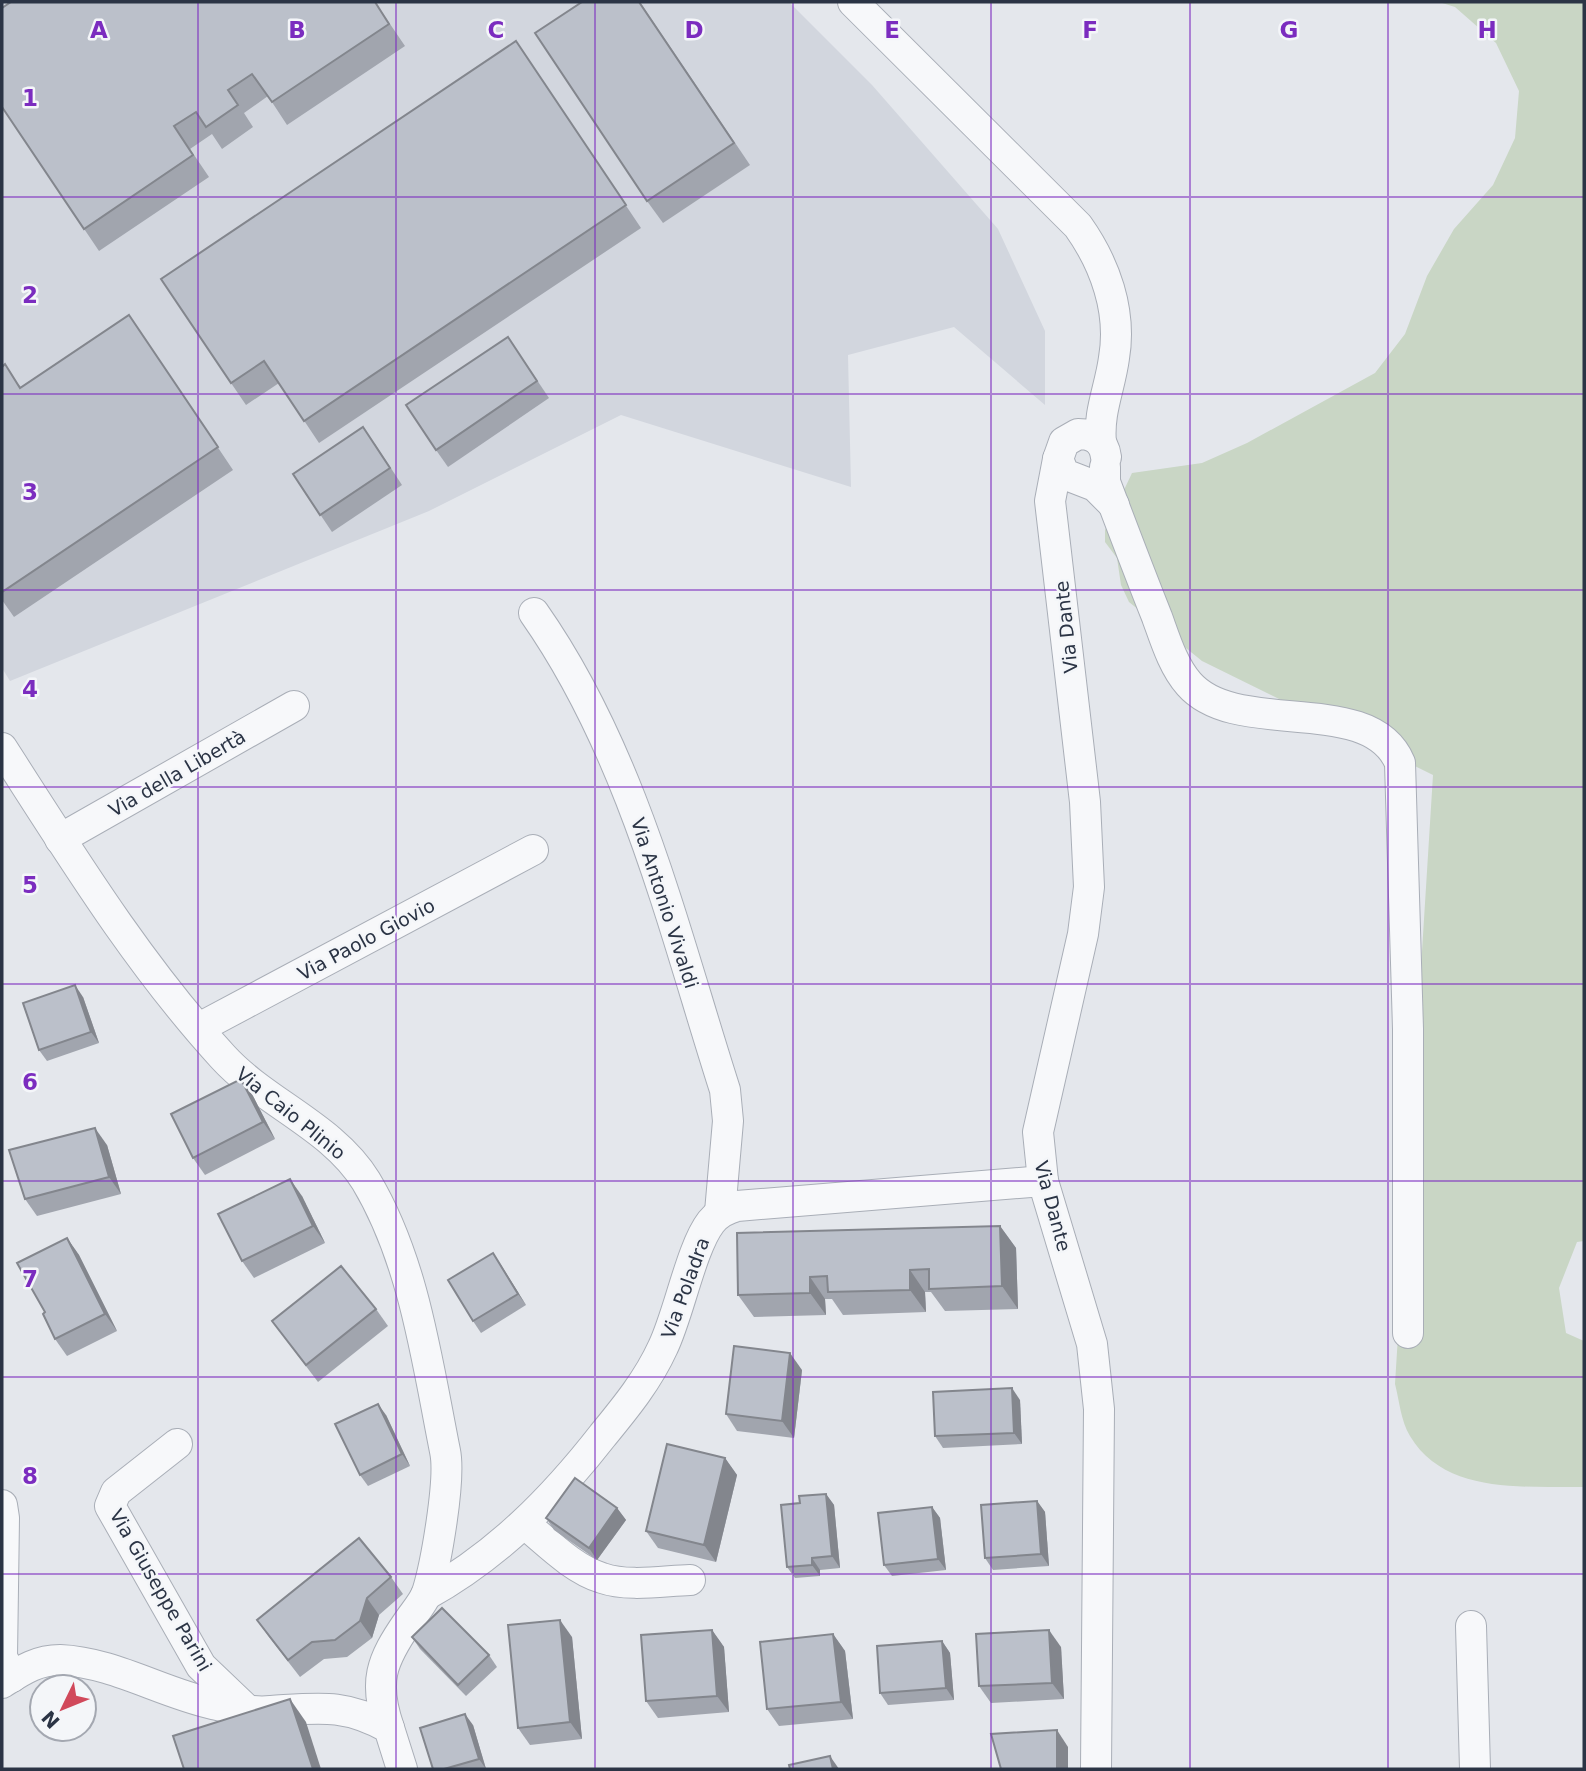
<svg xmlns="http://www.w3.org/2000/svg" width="1586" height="1771" viewBox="0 0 1586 1771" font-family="'DejaVu Sans',sans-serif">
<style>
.built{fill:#d2d6de}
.green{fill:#c9d6c5}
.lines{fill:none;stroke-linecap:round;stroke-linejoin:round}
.minor-casing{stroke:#a9aeb7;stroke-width:32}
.minor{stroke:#f7f8fa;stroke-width:30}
.wall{fill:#a1a5ae}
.shaded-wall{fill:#83868d}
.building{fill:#bbc0ca;stroke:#83868d;stroke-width:2}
.grid{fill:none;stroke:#7b2cbf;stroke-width:2;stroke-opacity:0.55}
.labels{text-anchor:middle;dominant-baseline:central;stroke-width:5;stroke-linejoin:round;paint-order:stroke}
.street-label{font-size:19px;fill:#2b3445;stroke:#f4f6f9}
.grid-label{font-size:23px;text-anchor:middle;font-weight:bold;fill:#7b2cbf;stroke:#f4f6f9;stroke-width:5;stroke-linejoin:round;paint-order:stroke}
</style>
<rect width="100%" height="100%" fill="#e4e7ec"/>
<polygon class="built" points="2,2 789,2 872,85 998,229 1045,331 1045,405 954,327 848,355 851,487 621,415 429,511 10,681 2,668"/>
<path class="green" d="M1439,2H1584V1241L1577,1242L1559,1288L1566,1333L1584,1341V1487C1525,1486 1445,1495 1410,1436C1401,1422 1399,1399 1395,1384L1433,775L1202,661L1129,602L1121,585L1117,558L1105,542V530L1132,473L1202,463L1247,443L1375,373L1405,334L1427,276L1454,229L1493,185L1515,138L1519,91L1496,43L1455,7Z"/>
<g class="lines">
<g class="minor-casing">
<g id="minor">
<path d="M853,2L1078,226C1105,264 1122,311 1114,358C1110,388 1098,412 1101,443"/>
<path d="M1106,457C1104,441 1094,434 1078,434L1064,442L1058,459L1064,474L1095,486L1114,505"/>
<polyline points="1058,459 1050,501 1085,802 1089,887 1083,934 1038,1132 1043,1181 1092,1344 1099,1409 1096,1769"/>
<path d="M1105,467V482C1122,527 1139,572 1157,617C1165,639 1173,666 1189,684C1237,739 1370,691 1400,763L1408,1029V1333"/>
<path d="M534,613C633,754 673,928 725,1090L728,1121L720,1212"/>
<path d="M2,748C71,855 137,963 223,1057C265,1103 333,1127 366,1181C414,1261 427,1361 445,1451C451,1479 436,1564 427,1593C423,1603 414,1613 408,1622C381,1661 373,1682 389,1728"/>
<polyline points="60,839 294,706"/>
<polyline points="199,1028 533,850"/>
<polyline points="177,1444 116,1492 110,1506 201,1666 247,1710"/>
<polyline points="2,1505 4,1518 2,1657 12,1677"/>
<path d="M525,1524C548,1543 573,1569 602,1578C628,1587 662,1581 690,1580"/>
<path d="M426,1595C498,1555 553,1499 603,1435C626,1407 648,1380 663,1347C679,1314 691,1248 711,1222C718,1213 726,1209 737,1206L1043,1181"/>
<polyline points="1471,1626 1475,1769"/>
<path d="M2,1683C21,1671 36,1660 60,1660C113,1662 162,1693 213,1704C231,1708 252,1713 271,1711C318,1708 345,1703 389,1728L402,1769"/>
</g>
</g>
<use href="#minor" class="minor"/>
</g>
<g class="wall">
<polygon points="375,2 405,46 287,125 268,96 244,113 253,127 222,149 212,134 190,149 209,177 99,251 2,107"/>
<polygon points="640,2 750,165 663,223 647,201"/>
<polygon points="531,64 641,228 319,443 279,383 246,405 231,383"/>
<polygon points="129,315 233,470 14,617 2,600 2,367 21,387"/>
<polygon points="508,337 549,398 448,467 436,450"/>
<polygon points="375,444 402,485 332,532 293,474"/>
<polygon points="83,997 99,1043 47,1061 39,1050"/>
<polygon points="241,1079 253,1096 275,1139 205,1175 193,1158"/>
<polygon points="107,1145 121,1194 37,1216 25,1199"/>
<polygon points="302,1196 325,1243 254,1278 242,1261"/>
<polygon points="1000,1226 1016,1248 1018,1309 945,1311 931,1292 925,1292 926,1312 843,1315 832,1299 825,1299 826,1315 754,1317 738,1295"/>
<polygon points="67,1238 79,1255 117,1331 67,1356 55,1339 45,1312"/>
<polygon points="493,1253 526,1305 481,1333 473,1321"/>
<polygon points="376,1309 388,1326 318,1382 272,1321"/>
<polygon points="802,1370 794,1438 737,1431 726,1414"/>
<polygon points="1020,1400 1022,1444 943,1448 935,1436"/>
<polygon points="386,1415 410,1466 368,1486 360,1475"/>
<polygon points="725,1458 737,1475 716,1562 658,1548 646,1531"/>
<polygon points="826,1494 834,1505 840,1568 820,1570 820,1576 795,1578 787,1567 800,1503"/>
<polygon points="1037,1501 1045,1512 1049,1566 993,1570 985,1558"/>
<polygon points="932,1507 940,1518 946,1570 892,1576 884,1565"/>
<polygon points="617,1508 626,1520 597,1560 554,1530 546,1518"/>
<polygon points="391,1577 403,1594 379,1615 372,1638 347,1657 324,1659 300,1677 269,1637 257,1620"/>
<polygon points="712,1630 724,1647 729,1712 658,1718 646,1701"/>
<polygon points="833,1634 845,1651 853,1719 779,1726 767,1709"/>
<polygon points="412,1637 489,1655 497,1667 466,1696 420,1649"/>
<polygon points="572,1637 582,1739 530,1745 518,1728"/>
<polygon points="942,1641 950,1653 954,1700 888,1705 880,1693"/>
<polygon points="1061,1647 1064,1699 991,1703 979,1686"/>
<polygon points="473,1725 486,1769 433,1769"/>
</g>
<g class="shaded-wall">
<polygon points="75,985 83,997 99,1043 91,1032"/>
<polygon points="241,1079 253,1096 275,1139 263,1122"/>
<polygon points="95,1128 107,1145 121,1194 109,1177"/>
<polygon points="290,1179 302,1196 325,1243 313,1226"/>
<polygon points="1000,1226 1016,1248 1018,1309 1002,1286"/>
<polygon points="67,1238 79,1255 117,1331 105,1314"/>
<polygon points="493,1253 501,1265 526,1305 518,1294"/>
<polygon points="910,1270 925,1292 926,1312 910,1290"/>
<polygon points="810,1277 825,1299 826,1315 810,1293"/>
<polygon points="790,1353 802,1370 794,1438 782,1421"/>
<polygon points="1012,1388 1020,1400 1022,1444 1014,1433"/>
<polygon points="378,1404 386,1415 410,1466 402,1454"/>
<polygon points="725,1458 737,1475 716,1562 704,1545"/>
<polygon points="826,1494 834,1505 840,1568 832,1556"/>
<polygon points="1037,1501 1045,1512 1049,1566 1041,1554"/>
<polygon points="932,1507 940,1518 946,1570 938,1559"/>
<polygon points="617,1508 626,1520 597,1560 589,1548"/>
<polygon points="812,1558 820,1570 820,1576 812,1565"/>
<polygon points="367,1598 379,1615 372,1638 360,1621"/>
<polygon points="560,1620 572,1637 582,1739 570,1722"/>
<polygon points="712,1630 724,1647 729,1712 717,1696"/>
<polygon points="1049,1630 1061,1647 1064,1699 1052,1683"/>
<polygon points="833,1634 845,1651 853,1719 841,1702"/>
<polygon points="942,1641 950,1653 954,1700 946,1688"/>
<polygon points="290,1699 306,1722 321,1769 313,1769"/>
<polygon points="465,1714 473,1725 486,1769 479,1759"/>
<polygon points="1057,1730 1068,1747 1068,1769 1057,1769"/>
<polygon points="830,1756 839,1769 833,1769"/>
</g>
<g class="building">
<polygon points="11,2 375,2 389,24 272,102 252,74 228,90 238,105 206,127 196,112 174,126 193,155 84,229 2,107 2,8"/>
<polygon points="582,2 639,2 734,143 647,201 535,33"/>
<polygon points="516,41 626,205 304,421 264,361 231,383 161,279"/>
<polygon points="129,315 218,447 2,592 2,367 5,364 20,388"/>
<polygon points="508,337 537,381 436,450 406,405"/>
<polygon points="363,427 390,468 320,515 293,474"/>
<polygon points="75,985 91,1032 39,1050 23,1003"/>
<polygon points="241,1079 263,1122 193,1158 171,1114"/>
<polygon points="95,1128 109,1177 25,1199 9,1150"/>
<polygon points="290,1179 313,1226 242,1261 218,1214"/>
<polygon points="1000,1226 1002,1286 929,1289 929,1269 910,1270 910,1290 828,1292 827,1276 810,1277 810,1293 738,1295 737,1233"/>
<polygon points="67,1238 105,1314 55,1339 43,1314 45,1312 17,1263"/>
<polygon points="493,1253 518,1294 473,1321 448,1280"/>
<polygon points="341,1266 376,1309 306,1365 272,1321"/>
<polygon points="734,1346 790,1353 782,1421 726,1414"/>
<polygon points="1012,1388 1014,1433 935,1436 933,1392"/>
<polygon points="378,1404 402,1454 360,1475 335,1424"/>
<polygon points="667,1444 725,1458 704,1545 646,1531"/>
<polygon points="575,1478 617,1508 589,1548 546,1518"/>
<polygon points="826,1494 832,1556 812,1558 812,1565 787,1567 781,1505 800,1503 799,1496"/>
<polygon points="1037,1501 1041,1554 985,1558 981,1505"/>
<polygon points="932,1507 938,1559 884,1565 878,1513"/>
<polygon points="359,1538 391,1577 367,1598 360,1621 335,1640 312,1642 288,1660 257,1620"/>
<polygon points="442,1608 489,1655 458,1685 412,1637"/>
<polygon points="560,1620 570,1722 518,1728 508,1625"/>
<polygon points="712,1630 717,1696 646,1701 641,1635"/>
<polygon points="1049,1630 1052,1683 979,1686 976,1634"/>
<polygon points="833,1634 841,1702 767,1709 760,1642"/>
<polygon points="942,1641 946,1688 880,1693 877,1646"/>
<polygon points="290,1699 313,1769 184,1769 173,1736"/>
<polygon points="465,1714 479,1759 444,1769 433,1769 420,1728"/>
<polygon points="1057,1730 1057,1769 1001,1769 991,1734"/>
<polygon points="830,1756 833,1769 790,1769 789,1765"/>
</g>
<path class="grid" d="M198,2V1769M396,2V1769M595,2V1769M793,2V1769M991,2V1769M1190,2V1769M1388,2V1769M2,197H1584M2,394H1584M2,590H1584M2,787H1584M2,984H1584M2,1181H1584M2,1377H1584M2,1574H1584"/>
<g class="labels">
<g class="street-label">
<text transform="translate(1066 627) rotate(-96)">Via Dante</text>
<text transform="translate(177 773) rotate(-30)">Via della Libertà</text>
<text transform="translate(665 903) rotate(72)">Via Antonio Vivaldi</text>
<text transform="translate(366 939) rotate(-28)">Via Paolo Giovio</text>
<text transform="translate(291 1113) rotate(39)">Via Caio Plinio</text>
<text transform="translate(1053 1206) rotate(75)">Via Dante</text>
<text transform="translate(685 1288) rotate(-70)">Via Poladra</text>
<text transform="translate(161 1590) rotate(60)">Via Giuseppe Parini</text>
</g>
</g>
<g class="grid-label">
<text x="99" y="38">A</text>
<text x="297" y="38">B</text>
<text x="496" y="38">C</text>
<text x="694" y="38">D</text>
<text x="892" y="38">E</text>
<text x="1090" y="38">F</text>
<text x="1289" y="38">G</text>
<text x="1487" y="38">H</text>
<text x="30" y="106">1</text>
<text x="30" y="303">2</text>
<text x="30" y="500">3</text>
<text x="30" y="697">4</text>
<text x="30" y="893">5</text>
<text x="30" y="1090">6</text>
<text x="30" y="1287">7</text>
<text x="30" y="1484">8</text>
</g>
<rect width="1586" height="1771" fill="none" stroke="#2b3445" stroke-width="7"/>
<g transform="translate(63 1708) rotate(227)"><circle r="33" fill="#f4f6f9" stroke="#a4a8b1" stroke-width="2"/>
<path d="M0-5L12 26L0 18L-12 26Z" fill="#d1495b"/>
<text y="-10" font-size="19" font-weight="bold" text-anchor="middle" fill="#2b3445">N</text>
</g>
</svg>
